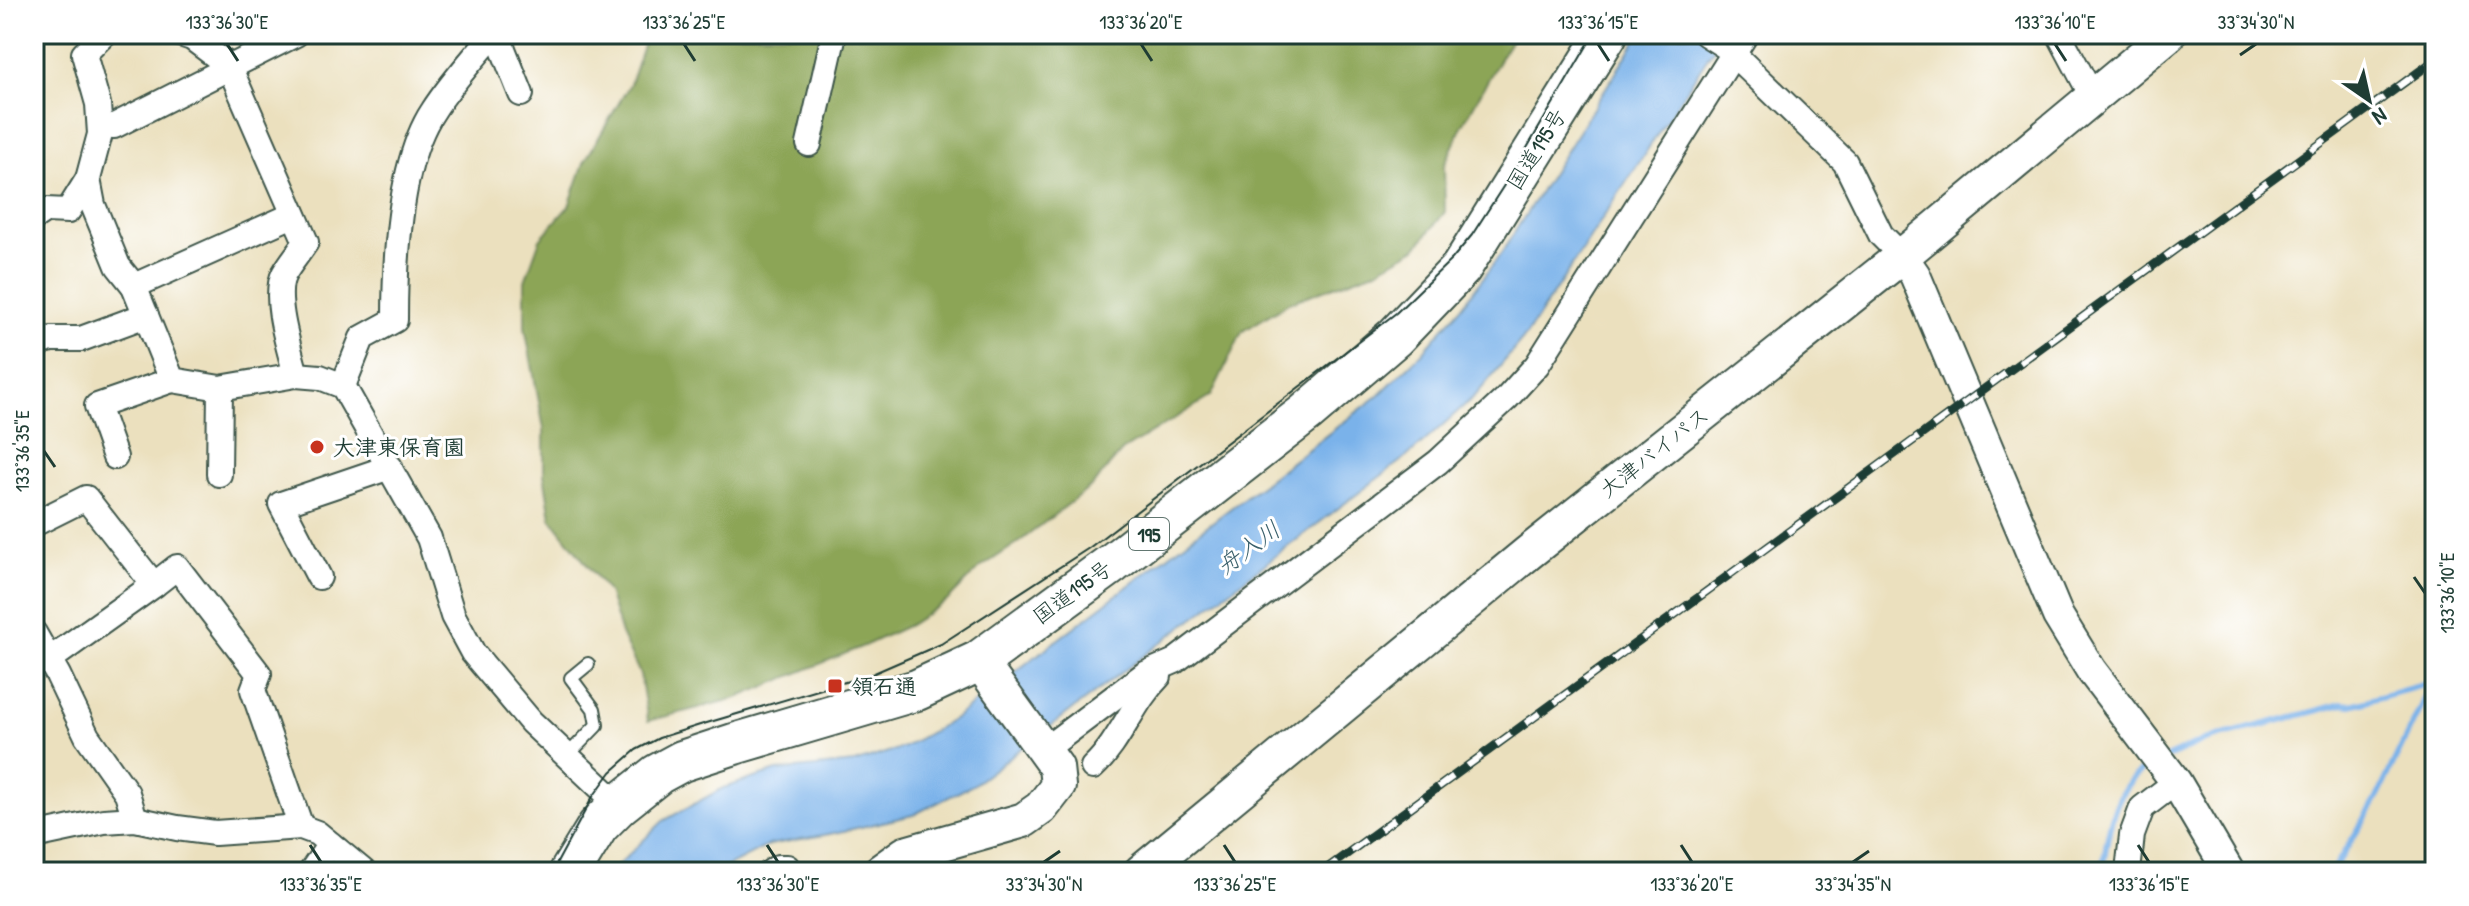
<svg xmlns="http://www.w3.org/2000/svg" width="2469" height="906" viewBox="0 0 2469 906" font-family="'Patrick Hand','Klee One',sans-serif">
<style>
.forest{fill:#8ca557;stroke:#567146;stroke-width:2}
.water{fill:#7ab2ea;stroke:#4c788f;stroke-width:2}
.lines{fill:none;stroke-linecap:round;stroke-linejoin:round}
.stream{stroke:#7ab2ea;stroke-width:6}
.service-casing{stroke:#3e5549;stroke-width:16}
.minor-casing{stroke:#3e5549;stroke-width:28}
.tertiary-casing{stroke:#3e5549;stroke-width:34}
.secondary-casing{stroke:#3e5549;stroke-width:38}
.trunk-casing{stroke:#3e5549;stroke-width:44}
.service{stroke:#fff;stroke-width:12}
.minor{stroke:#fff;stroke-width:24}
.tertiary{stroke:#fff;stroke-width:30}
.secondary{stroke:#fff;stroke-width:34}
.trunk{stroke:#fff;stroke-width:40}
.tram{stroke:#1f3d34;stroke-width:2}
.rail-casing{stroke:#1f3d34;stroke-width:9}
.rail{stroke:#fff;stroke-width:6;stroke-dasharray:18;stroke-linecap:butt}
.ticks{fill:none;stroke:#1f3d34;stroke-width:3}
.poi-dot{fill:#c8321e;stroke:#fff;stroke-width:3}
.labels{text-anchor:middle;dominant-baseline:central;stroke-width:6;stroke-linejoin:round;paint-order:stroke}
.shield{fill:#fff;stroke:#627771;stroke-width:2}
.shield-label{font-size:20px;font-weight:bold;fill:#1f3d34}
.street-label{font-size:22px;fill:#1f3d34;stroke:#fff}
.poi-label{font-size:22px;font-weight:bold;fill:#1f3d34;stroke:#fff;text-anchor:start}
.water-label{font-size:24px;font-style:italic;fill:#3a606b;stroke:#fff}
.neatline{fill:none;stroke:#1f3d34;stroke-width:3}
.ticks-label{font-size:20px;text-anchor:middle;fill:#1f3d34}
</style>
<rect width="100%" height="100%" fill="#fff"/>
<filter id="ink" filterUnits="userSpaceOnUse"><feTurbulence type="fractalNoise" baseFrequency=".0125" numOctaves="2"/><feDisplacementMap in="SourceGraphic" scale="16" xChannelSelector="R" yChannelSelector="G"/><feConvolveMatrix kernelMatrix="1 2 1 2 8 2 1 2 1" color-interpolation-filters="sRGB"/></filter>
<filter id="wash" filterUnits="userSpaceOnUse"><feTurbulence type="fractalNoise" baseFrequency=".006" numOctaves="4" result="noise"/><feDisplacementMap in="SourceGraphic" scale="32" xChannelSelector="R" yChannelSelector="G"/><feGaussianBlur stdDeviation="1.8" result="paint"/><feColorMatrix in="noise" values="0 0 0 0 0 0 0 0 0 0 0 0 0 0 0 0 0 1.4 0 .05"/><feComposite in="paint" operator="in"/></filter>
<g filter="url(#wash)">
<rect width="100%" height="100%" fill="#ebe0be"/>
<polygon class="forest" points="647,34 1514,34 1462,126 1444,166 1445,212 1416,248 1375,271 1288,303 1242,332 1211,396 1122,451 1092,486 1019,542 980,568 948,600 909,625 866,645 737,698 648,721 640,674 621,634 608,592 551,518 544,474 544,429 525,327 525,281 540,239 569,206 584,163 630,84"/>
<polygon class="water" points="1640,34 1723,34 1527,334 1477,394 1414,451 973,785 913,815 835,833 769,845 717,872 611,872 663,821 723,788 777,771 854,763 904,747 952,720 1378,396 1422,353 1460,309 1502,252"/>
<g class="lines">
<g class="stream">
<polyline points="2168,757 2205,740 2342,704 2351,705 2430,683"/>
<path d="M2102,872C2108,834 2112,784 2151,765"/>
<polyline points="2332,872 2375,802 2421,706 2435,672"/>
</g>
</g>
</g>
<g filter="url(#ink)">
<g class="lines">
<g class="service-casing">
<polyline id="service" points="566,757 597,725 594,709 571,678 588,664"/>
</g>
<g class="minor-casing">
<g id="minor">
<path d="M180,34L192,38L229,66L306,242C299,253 290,263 284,274C272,297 290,351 296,375"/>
<polyline points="497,34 521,94"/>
<polyline points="1706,34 1725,46 1845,162 1881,235 1902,256"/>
<polyline points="2059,34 2092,96"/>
<polyline points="114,126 296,34"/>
<polyline points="809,144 834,34"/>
<polyline points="88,179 100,134 98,104 84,54 104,34"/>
<polyline points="34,218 46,210 68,211 88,179 93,205 118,266 134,286 172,380 220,388 296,375 320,377 343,386 429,538 453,616 473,653 531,722 619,805"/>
<polyline points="134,286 293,215"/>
<polyline points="34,345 51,339 81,339 146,315"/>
<path d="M343,386L362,338L395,320C395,260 399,162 433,111C450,84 473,59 494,34"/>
<polyline points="115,457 97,406 172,380"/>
<polyline points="219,474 220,388"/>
<polyline points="34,524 86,498 154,585 177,567 259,674 253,690 301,827"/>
<polyline points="319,577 281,504 390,467"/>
<polyline points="34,633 58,675 87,736 127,793 135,819"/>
<polyline points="49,660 154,585"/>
<polyline points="1044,750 1145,674 1175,661 1438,462 1507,398 1537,365 1746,34"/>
<path d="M1093,767C1121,741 1132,703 1159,676"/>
<polyline points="34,836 104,821 135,819 177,828 215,833 301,827 317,833 364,872"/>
<polyline points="311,872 330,844"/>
<polyline points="771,872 778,867 787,867 790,872"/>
<polyline points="2128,872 2132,835 2142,808 2176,782"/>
</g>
</g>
<g class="tertiary-casing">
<polyline id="tertiary" points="1902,256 1915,275 2058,616 2091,670 2176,782 2229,872"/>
</g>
<g class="secondary-casing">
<g id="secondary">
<polyline points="880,872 905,854 1024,820 1041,808 1058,786 1056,767 979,661"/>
<polyline points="1141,872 1528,553 1902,256 2169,34"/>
</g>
</g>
<g class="trunk-casing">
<polyline id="trunk" points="570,872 598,826 619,805 658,774 682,761 734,744 917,690 979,661 1113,563 1306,413 1395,337 1461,268 1607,34"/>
</g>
<use href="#service" class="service"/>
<use href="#minor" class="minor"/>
<use href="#tertiary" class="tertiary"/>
<use href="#secondary" class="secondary"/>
<use href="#trunk" class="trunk"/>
<polyline class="tram" points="552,872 592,798 611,772 636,750 659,738 700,725 872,674 941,644 1089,548 1396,313 1452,259 1472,235 1517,165 1594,34"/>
<g class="rail-casing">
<polyline id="rail" points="1322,872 2435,60"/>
</g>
<use href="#rail" class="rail"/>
</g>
</g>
<path class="ticks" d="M227,44L238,61M684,44L695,61M1141,44L1152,61M1598,44L1609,61M2055,44L2066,61M2240,55L2256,44M44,451L55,467M2414,577L2425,593M310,845L321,862M767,845L778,862M1224,845L1235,862M1681,845L1692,862M2138,845L2149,862M1044,862L1060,851M1853,862L1869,851"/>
<g class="poi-dot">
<circle cx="317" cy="447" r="8"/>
<rect x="827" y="678" width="16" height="16" rx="4"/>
</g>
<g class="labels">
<rect class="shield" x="1129" y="518" width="40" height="32" rx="6"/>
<g class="shield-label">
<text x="1149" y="534">195</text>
</g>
<g class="street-label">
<text transform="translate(1536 149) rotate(-58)">国道195号</text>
<text transform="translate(1654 452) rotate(-38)">大津バイパス</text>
<text transform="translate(1072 592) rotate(-36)">国道195号</text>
</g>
<g class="poi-label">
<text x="333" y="447">大津東保育園</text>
<text x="851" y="686">領石通</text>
</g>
<g class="water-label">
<text transform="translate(1248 547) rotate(-36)">舟入川</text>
</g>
</g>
<rect width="2469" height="906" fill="none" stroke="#fff" stroke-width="88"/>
<g transform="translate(2369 100) rotate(146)" stroke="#ffffff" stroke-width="6" paint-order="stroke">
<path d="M0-6L14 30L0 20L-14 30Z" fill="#1f3d34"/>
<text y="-12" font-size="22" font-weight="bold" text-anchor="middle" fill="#1f3d34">N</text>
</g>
<rect x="44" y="44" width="2381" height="818" class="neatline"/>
<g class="ticks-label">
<text x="227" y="29">133°36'30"E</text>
<text x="684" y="29">133°36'25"E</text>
<text x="1141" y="29">133°36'20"E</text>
<text x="1598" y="29">133°36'15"E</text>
<text x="2055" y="29">133°36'10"E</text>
<text x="2256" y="29">33°34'30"N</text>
<text transform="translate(22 451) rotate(-90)" y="7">133°36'35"E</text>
<text transform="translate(2447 593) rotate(-90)" y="7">133°36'10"E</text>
<text x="321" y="891">133°36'35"E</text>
<text x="778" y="891">133°36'30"E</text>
<text x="1044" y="891">33°34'30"N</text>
<text x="1235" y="891">133°36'25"E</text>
<text x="1692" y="891">133°36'20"E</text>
<text x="1853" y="891">33°34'35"N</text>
<text x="2149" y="891">133°36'15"E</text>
</g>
</svg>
